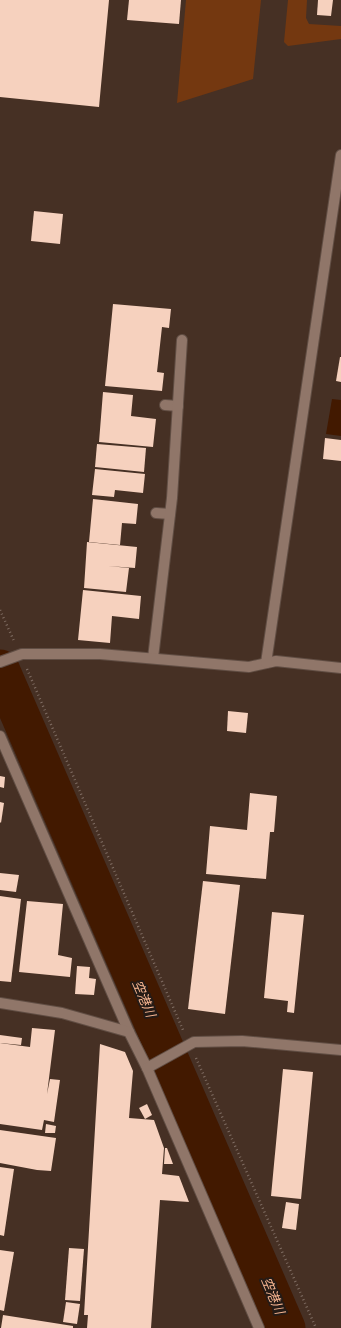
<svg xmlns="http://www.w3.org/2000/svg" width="341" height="1328" viewBox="0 0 341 1328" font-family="'Alegreya Sans','Noto Sans JP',sans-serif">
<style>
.green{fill:#743810}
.water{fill:#421900}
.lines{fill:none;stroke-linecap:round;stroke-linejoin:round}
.river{stroke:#421900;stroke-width:39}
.building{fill:#f6d1be}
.service-casing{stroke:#614e44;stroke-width:12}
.minor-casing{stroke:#614e44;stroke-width:12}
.path{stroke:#7f6c62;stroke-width:2.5;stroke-dasharray:1 3;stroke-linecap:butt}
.service{stroke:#907669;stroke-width:10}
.minor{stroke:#907669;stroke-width:10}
.labels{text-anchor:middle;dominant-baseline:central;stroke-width:4;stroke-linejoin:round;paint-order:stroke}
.water-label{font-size:13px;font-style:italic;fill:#fbb893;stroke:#251b16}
</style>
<rect width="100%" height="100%" fill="#463024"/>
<g class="green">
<polygon points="186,0 261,0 253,79 177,103"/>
<polygon points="288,0 307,0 306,18 309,24 341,26 341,39 288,46 284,42"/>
</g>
<polygon class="water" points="332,399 341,400 341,436 326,434"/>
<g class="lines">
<polyline class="river" points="0,669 286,1328"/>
</g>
<g class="building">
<polygon points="0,0 109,0 99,107 0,97"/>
<polygon points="129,0 181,0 179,24 127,20"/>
<polygon points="318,0 333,0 331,16 317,15"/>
<polygon points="34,211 63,214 60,244 31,241"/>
<polygon points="113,304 171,309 169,328 162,327 157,372 164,373 162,391 105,386"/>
<polygon points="340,357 341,357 341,382 336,381"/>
<polygon points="103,392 133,395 131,416 156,419 153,447 99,442"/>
<polygon points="325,438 341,440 341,461 323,459"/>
<polygon points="97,444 146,448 144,472 95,467"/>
<polygon points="95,469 145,474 143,493 115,490 114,497 92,495"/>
<polygon points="93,499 138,504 136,524 122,523 120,545 89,542"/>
<polygon points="87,542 137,547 135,568 108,566 129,568 126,592 84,588"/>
<polygon points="83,590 141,596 139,619 112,616 110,643 78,640"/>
<polygon points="228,711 248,713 246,733 227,731"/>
<polygon points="0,776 5,777 4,788 0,787"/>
<polygon points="250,793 277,796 274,832 270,832 266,879 206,874 210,826 247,830"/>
<polygon points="0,802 4,803 1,823 0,822"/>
<polygon points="0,873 19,875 16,892 0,890"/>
<polygon points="203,881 240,885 225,1014 188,1009"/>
<polygon points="0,896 21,899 11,982 0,981"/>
<polygon points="27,901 63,904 58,955 72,958 70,977 19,972"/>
<polygon points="272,912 304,915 294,1013 287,1012 288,1001 264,998"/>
<polygon points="77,966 90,967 89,978 96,979 94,995 75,994"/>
<polygon points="32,1028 55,1030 47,1094 50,1079 60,1080 54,1122 44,1120 42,1130 0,1124 0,1043 30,1047"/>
<polygon points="0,1035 22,1038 21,1045 0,1043"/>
<polygon points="100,1044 125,1052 133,1071 129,1118 154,1120 164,1148 162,1174 179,1176 189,1202 160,1200 151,1328 87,1328 88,1315 84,1315"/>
<polygon points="283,1069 313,1072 301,1199 271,1196"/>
<polygon points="147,1104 152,1115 145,1119 139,1108"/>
<polygon points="46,1124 56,1126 55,1133 45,1133"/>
<polygon points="0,1130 56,1138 51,1171 37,1170 0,1163"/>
<polygon points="165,1148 167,1148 173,1164 164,1164"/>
<polygon points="0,1167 14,1169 4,1236 0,1235"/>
<polygon points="286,1202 299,1204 296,1230 282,1228"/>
<polygon points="69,1248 84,1249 80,1301 65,1300"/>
<polygon points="0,1250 14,1252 4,1311 0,1310"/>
<polygon points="66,1302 80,1304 77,1324 63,1322"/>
<polygon points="3,1315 73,1326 73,1328 1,1328"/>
</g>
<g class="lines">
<g class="service-casing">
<g id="service">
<polyline points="165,405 178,406"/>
<polyline points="156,513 170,514"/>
<polyline points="153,658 172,498 182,340"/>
</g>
</g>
<g class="minor-casing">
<g id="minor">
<polyline points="0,662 22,654 100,654 249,667 276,661 341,668"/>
<polyline points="266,663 341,155"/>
<polyline points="0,736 129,1032 147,1068 259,1328"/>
<polyline points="0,1003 62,1013 129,1032"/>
<polyline points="147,1068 194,1042 242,1041 341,1050"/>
</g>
</g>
<g class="path">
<polyline points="0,610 14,641"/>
<polyline points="27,669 183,1030"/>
<polyline points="196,1058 316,1328"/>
</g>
<use href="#service" class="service"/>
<use href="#minor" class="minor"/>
</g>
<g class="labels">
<g class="water-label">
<text transform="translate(143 999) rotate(67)">空港川</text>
<text transform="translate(272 1296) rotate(67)">空港川</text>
</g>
</g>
</svg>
